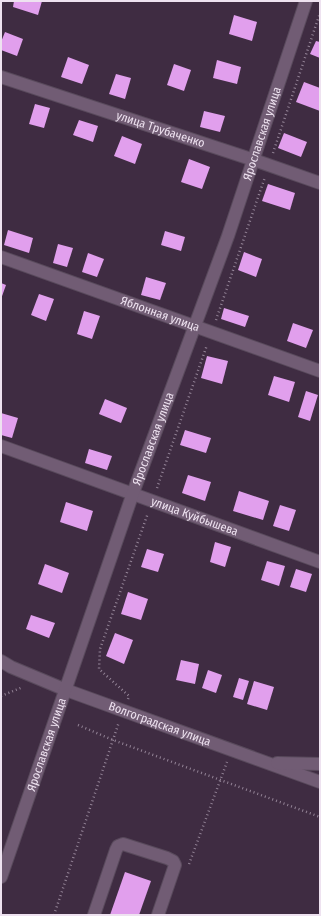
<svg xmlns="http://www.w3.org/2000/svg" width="321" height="916" viewBox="0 0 321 916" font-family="'Fira Sans Condensed',sans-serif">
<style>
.building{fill:#e19fed}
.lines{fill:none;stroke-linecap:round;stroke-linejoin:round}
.minor-casing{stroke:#594a5c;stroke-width:14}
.path{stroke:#948497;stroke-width:2.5;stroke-dasharray:1 3;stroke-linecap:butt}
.minor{stroke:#715c74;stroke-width:12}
.labels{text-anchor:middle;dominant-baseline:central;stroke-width:4;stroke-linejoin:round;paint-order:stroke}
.street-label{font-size:12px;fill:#eee2f0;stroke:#211822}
</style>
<rect width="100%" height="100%" fill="#3f2c42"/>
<g class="building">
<polygon points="14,1 42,1 38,15 13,7"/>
<polygon points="234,15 257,22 252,41 229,34"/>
<polygon points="5,32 23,39 17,56 1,50 1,42"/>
<polygon points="316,41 320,42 320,58 310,54"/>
<polygon points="68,57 89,65 82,84 61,77"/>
<polygon points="217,60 241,67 237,84 213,78"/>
<polygon points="174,64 191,70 184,91 167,85"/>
<polygon points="116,74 131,78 125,99 109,94"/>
<polygon points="304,82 320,88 320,111 296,102"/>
<polygon points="35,104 50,108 44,128 29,124"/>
<polygon points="204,111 225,116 220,132 200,127"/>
<polygon points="79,120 98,126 93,142 73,135"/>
<polygon points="284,133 307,142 301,157 278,148"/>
<polygon points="122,136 142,144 135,164 114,156"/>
<polygon points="189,159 210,167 202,189 181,182"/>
<polygon points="268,184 295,193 290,210 262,201"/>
<polygon points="8,230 33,238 29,253 4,245"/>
<polygon points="165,231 185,237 181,251 161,245"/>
<polygon points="58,244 73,248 67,267 53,263"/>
<polygon points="244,252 262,259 256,277 238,270"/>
<polygon points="88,253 104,259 97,277 82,272"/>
<polygon points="146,277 166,283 160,300 141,295"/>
<polygon points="1,283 6,285 1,299"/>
<polygon points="39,294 54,299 46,321 31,315"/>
<polygon points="224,308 249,316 245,327 221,319"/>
<polygon points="84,311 100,316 92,339 77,334"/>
<polygon points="293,323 313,330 306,348 287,341"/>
<polygon points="207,356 228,361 222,384 201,378"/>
<polygon points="274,376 295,382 289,402 268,395"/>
<polygon points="306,391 318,395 310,421 298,417"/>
<polygon points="105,399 127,408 121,423 99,414"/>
<polygon points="1,413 18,418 12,438 1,435"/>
<polygon points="185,430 211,438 206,453 180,445"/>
<polygon points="89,449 112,456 107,470 85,463"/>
<polygon points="188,475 211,482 205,501 182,493"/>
<polygon points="239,491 269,501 263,520 233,511"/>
<polygon points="66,502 93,511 87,531 60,522"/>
<polygon points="280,505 296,510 289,531 273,526"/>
<polygon points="215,542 231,547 225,567 210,562"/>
<polygon points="147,549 164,554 158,572 141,567"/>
<polygon points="267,561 285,566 279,586 261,580"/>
<polygon points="45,564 69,573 62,593 38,584"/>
<polygon points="296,569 312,574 306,592 290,587"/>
<polygon points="128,592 148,599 141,620 121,614"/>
<polygon points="31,615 55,623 49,638 26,629"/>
<polygon points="115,633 133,640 124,664 106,656"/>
<polygon points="181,660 199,664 195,684 176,680"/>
<polygon points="208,670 222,675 216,693 202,688"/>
<polygon points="239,678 249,681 243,700 233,697"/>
<polygon points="254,681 274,687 267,710 247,704"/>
<polygon points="125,872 151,881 139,915 110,915"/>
</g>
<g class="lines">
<g class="minor-casing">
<g id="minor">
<path id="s1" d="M1,77L254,160L320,183"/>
<path id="s2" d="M1,257L320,371"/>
<path id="s3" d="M1,446L320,562"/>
<path id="s4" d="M1,661L11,667L66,690L320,782"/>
<polyline points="277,763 320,764"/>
<path id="s5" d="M1,877L133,493L228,236L306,1"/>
<polyline points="94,915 116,850 118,846 123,844 167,858 173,861 175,865 158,915"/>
</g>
</g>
<g class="path">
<polyline points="273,153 320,13"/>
<polyline points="216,320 265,177"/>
<polyline points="157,488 207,345"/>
<polyline points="1,696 23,687"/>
<polyline points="128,699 129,696 99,669 100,649 148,513"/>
<polyline points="78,725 113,740 320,817"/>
<polyline points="189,864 227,762"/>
<polyline points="54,915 119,722"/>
</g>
<use href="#minor" class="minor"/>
</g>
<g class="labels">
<g class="street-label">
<text stroke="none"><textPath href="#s1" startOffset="168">улица Трубаченко</textPath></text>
<text stroke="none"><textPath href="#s5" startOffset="788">Ярославская улица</textPath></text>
<text stroke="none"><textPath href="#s2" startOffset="169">Яблонная улица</textPath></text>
<text stroke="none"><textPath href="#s5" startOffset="464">Ярославская улица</textPath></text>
<text stroke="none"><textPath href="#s3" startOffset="206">улица Куйбышева</textPath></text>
<text stroke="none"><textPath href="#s4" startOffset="171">Волгоградская улица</textPath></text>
<text stroke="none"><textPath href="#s5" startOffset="140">Ярославская улица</textPath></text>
</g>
</g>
<rect width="321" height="916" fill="none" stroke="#eee2f0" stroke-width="4"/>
</svg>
